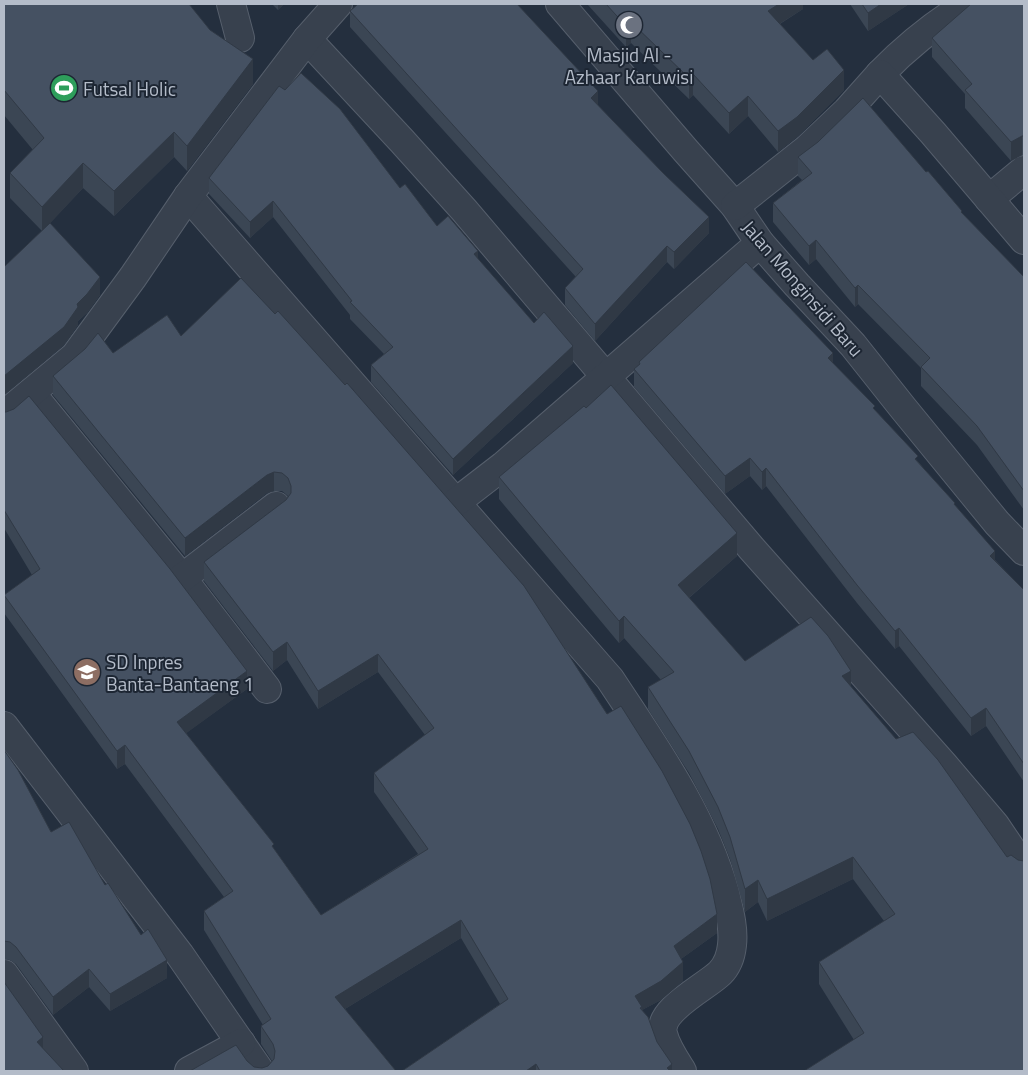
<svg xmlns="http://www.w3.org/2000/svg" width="1028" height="1075" viewBox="0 0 1028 1075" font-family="'Titillium Web',sans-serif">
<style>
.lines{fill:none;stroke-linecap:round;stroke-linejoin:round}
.minor-casing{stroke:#565f6c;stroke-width:30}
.minor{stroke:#38414e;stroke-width:28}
.wall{fill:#3b4654}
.shaded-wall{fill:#303945}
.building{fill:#455162;stroke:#303945}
.labels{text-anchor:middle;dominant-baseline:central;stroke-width:4;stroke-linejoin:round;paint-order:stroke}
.poi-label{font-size:19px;fill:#b4bcc9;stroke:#1d2633;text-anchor:start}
.street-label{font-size:19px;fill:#b4bcc9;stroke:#1d2633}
</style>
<rect width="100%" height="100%" fill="#242f3e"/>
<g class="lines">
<g class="minor-casing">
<g id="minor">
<polyline points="231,4 240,38"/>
<polyline points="560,4 686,151 735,206 760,243 797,285 853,345 903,408 997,523 1024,551"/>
<polyline points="307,39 402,141 464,210 752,549 944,765 995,825 1024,868"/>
<path d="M880,74C906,47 935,24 967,4"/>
<path d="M188,196L610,679C654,746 703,814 725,893C729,910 734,928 732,945C731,955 727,966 720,973C706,987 657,1010 663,1034C666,1047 675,1060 682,1071"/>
<polyline points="989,199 1024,170"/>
<polyline points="735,206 807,149 847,111 880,74 933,133 1024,240"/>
<polyline points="31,393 182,578 267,689"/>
<polyline points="4,415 75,356 133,277 188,196 307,39 338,4"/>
<polyline points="455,503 503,466 760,243"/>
<polyline points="182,578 276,506"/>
<polyline points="4,726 180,955 260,1071"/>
<polyline points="4,974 74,1071"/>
<polyline points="189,1071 241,1043"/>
</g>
</g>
<use href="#minor" class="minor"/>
</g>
<g class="wall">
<polygon points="4,4 253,84 187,171 174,157 114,216 83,188 49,224 100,295 87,313 78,321 78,325 64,345 4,395 4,264 5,266 42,231 10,198 10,173 33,150 4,115"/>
<polygon points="272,4 284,4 278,10"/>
<polygon points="587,4 803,4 803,9 780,24 813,60 844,90 797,137 778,152 748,116 729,134 693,95 689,99 631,43 626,47"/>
<polygon points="850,4 909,4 868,31"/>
<polygon points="1024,4 1024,155 1022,155 1011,161 965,108 965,94 932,57 932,38"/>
<polygon points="350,11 598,106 709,233 674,269 667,262 595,341 565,305 565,288 576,277 350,27"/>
<polygon points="798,157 926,172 962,213 1024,277 1024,510 977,445 921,386 921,368 858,304 855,307 816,259 809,265 773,222 773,203 802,180 798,176"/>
<polygon points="209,178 400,188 437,226 478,259 534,323 573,363 453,475 371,382 371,365 384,354 350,319 350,315 273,217 250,238 209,194"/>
<polygon points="181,336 717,933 681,959 683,981 661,1000 642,1010 657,1042 672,1071 402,1071 500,1004 461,938 345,1009 396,1071 190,1071 247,1061 254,1067 262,1068 268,1066 272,1061 261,1044 261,1026 263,1025 204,930 204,911 224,897 125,764 117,769 4,613 4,595 32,575 4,528 4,412 247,689 186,733 274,849 321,915 418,854 374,792 374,773 425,735 378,672 318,709 287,660 273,671 204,581 204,562 286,500 288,496 282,491 274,491 267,493 185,556 53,395 53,376 113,353"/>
<polygon points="639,362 833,363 875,410 955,506 995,560 1024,590 1024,782 986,726 971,736 899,646 895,649 857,603 766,486 762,490 750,476 725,494 634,387 634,369 639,365"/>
<polygon points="499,477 737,556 689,598 745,661 851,687 1024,1071 854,1040 819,984 819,962 884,921 853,879 767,921 758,902 745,912 730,859 718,829 689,773 648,709 648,687 661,680 624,638 619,643 499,499"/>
<polygon points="4,750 51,832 105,885 167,978 110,1011 89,987 53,1015 16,964 10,960 4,959"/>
</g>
<g class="shaded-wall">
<polygon points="278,4 284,4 278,10"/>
<polygon points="779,4 803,4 803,9 768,31 768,11"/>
<polygon points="881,4 909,4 868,31 868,13"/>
<polygon points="631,22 631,43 626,47 626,26"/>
<polygon points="253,59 253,84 187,171 187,146"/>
<polygon points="844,70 844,90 797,137 778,152 778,131"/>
<polygon points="693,74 693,95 689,99 689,78"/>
<polygon points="598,91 598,108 591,98"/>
<polygon points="748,96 748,116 729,134 729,113"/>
<polygon points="174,132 174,157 114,216 114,191"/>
<polygon points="1022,136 1022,155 1011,161 1011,142"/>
<polygon points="83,163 83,188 42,232 42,207"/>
<polygon points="273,201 273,217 250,238 250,222"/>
<polygon points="709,217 709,233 674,269 674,252"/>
<polygon points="816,240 816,259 809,265 809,246"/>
<polygon points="667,246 667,262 595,341 595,324"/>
<polygon points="478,251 478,267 474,254"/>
<polygon points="100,277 100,295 87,313 78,321 78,325 64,345 4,395 4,376 77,304"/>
<polygon points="858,285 858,304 855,307 855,288"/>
<polygon points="573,346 573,363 453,475 453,459"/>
<polygon points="833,353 833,371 828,358"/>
<polygon points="750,458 750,476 725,494 725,476"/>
<polygon points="766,468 766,486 762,490 762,472"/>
<polygon points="274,472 274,491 267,493 185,556 185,538 267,475"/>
<polygon points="737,533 737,556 678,607 678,585"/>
<polygon points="995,551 995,569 990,556"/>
<polygon points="624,616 624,638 619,643 619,621"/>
<polygon points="899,628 899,646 895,649 895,631"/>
<polygon points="287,642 287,660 273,671 273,652"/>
<polygon points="378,654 378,672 318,709 318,691"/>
<polygon points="247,671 247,689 177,740 177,722"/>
<polygon points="851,671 851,693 842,676"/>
<polygon points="986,708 986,726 971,736 971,718"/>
<polygon points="125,745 125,764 117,769 117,751"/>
<polygon points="853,857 853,879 767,921 767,899"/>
<polygon points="758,880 758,902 745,912 745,889"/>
<polygon points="717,914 717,933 674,964 674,946"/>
<polygon points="461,920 461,938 335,1015 335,997"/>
<polygon points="167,960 167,978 110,1011 110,994"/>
<polygon points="683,962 683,981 661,1000 642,1010 635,996"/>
<polygon points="89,969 89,987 53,1015 53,997"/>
<polygon points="43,1037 43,1055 37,1042"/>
<polygon points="536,1064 536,1071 526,1071"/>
<polygon points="672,1064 672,1071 667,1071 667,1068"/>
</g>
<g class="building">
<polygon points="4,4 189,4 210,30 253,59 187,146 174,132 114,191 83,163 42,207 10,173 44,138 4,90"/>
<polygon points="358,4 517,4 598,91 591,98 663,173 709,217 674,252 667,246 595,324 565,288 583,269 350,11"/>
<polygon points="606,4 779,4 768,11 813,60 827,49 844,70 797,117 778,131 748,96 729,113 693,74 689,78 631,22 626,26"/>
<polygon points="862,4 881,4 868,13"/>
<polygon points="971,4 1024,4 1024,136 1022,136 1011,142 965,90 972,84 932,38"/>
<polygon points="301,73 340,109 400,188 405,184 437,226 448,216 478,251 474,254 534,323 544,312 573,346 453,459 371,365 393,347 350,302 352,301 273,201 250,222 209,178 279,86 285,90"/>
<polygon points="863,98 926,172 928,171 962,211 961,212 1024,277 1024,491 977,426 921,367 930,358 858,285 855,288 816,240 809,246 773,203 812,173 798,157 818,142"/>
<polygon points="50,223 100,277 87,294 77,304 78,307 64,327 4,376 4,264 5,266"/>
<polygon points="746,262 833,353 828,358 875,406 873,408 918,456 915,459 955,503 954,504 995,551 990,556 1024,590 1024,764 986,708 971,718 899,628 895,631 857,585 766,468 762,472 750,458 725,476 634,369 640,364 639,362"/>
<polygon points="241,278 275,314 278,311 345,385 347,383 524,586 607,714 621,706 662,771 690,824 701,851 710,879 717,914 674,946 683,962 661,981 635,996 642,1007 640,1008 648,1017 657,1042 672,1064 667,1068 670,1071 540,1071 536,1064 526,1071 402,1071 508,999 461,920 335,997 396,1071 190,1071 236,1045 247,1061 254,1067 262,1068 268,1066 274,1059 275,1051 273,1044 261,1026 271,1019 204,911 233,891 125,745 117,751 4,595 40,569 4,510 4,412 6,412 14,409 29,396 170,569 247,671 177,722 274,844 272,846 321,915 428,849 374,773 434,728 378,654 318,691 287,642 273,652 204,562 286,500 291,493 291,486 288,478 282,473 274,472 267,475 185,538 53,376 85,349 98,333 113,353 167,315 181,336"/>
<polygon points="611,385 737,533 678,585 745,661 811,617 828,636 851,671 842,676 896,739 913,732 938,760 1007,857 1011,855 1018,860 1024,861 1024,1071 804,1071 864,1033 819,962 895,914 853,857 767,899 758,880 745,889 730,837 718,807 689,751 648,687 674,672 624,616 619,621 499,477 584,406 586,408"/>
<polygon points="4,750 18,770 51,832 69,822 105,885 108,883 141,935 148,929 167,960 110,994 89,969 53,997 16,947 10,942 4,941"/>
<polygon points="4,982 43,1037 37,1042 64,1071 4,1071"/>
</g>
<defs>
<g id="mosque-disc" transform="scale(1.4375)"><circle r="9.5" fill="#6b7280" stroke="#1d2633"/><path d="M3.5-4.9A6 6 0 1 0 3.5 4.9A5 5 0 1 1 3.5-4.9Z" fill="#fff"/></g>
<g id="stadium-disc" transform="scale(1.4375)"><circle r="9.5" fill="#2e9e5b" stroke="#1d2633"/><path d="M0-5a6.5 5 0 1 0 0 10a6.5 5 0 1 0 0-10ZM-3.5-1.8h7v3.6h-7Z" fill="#fff"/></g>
<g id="school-disc" transform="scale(1.4375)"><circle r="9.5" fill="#8d6e63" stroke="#1d2633"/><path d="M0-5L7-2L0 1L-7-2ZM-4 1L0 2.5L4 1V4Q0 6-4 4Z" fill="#fff"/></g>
</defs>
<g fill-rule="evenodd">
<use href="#mosque-disc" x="629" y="25"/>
<use href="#stadium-disc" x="64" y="88"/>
<use href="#school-disc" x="87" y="672"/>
</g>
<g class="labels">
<g class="poi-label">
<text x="629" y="54" text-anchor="middle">Masjid Al -<tspan x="629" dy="22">Azhaar Karuwisi</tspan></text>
<text x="83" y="88">Futsal Holic</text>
<text x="106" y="661">SD Inpres<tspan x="106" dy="22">Banta-Bantaeng 1</tspan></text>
</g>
<g class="street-label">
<text transform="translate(803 288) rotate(49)">Jalan Monginsidi Baru</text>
</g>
</g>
<rect width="1028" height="1075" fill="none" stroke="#b4bcc9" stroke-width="10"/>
</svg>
